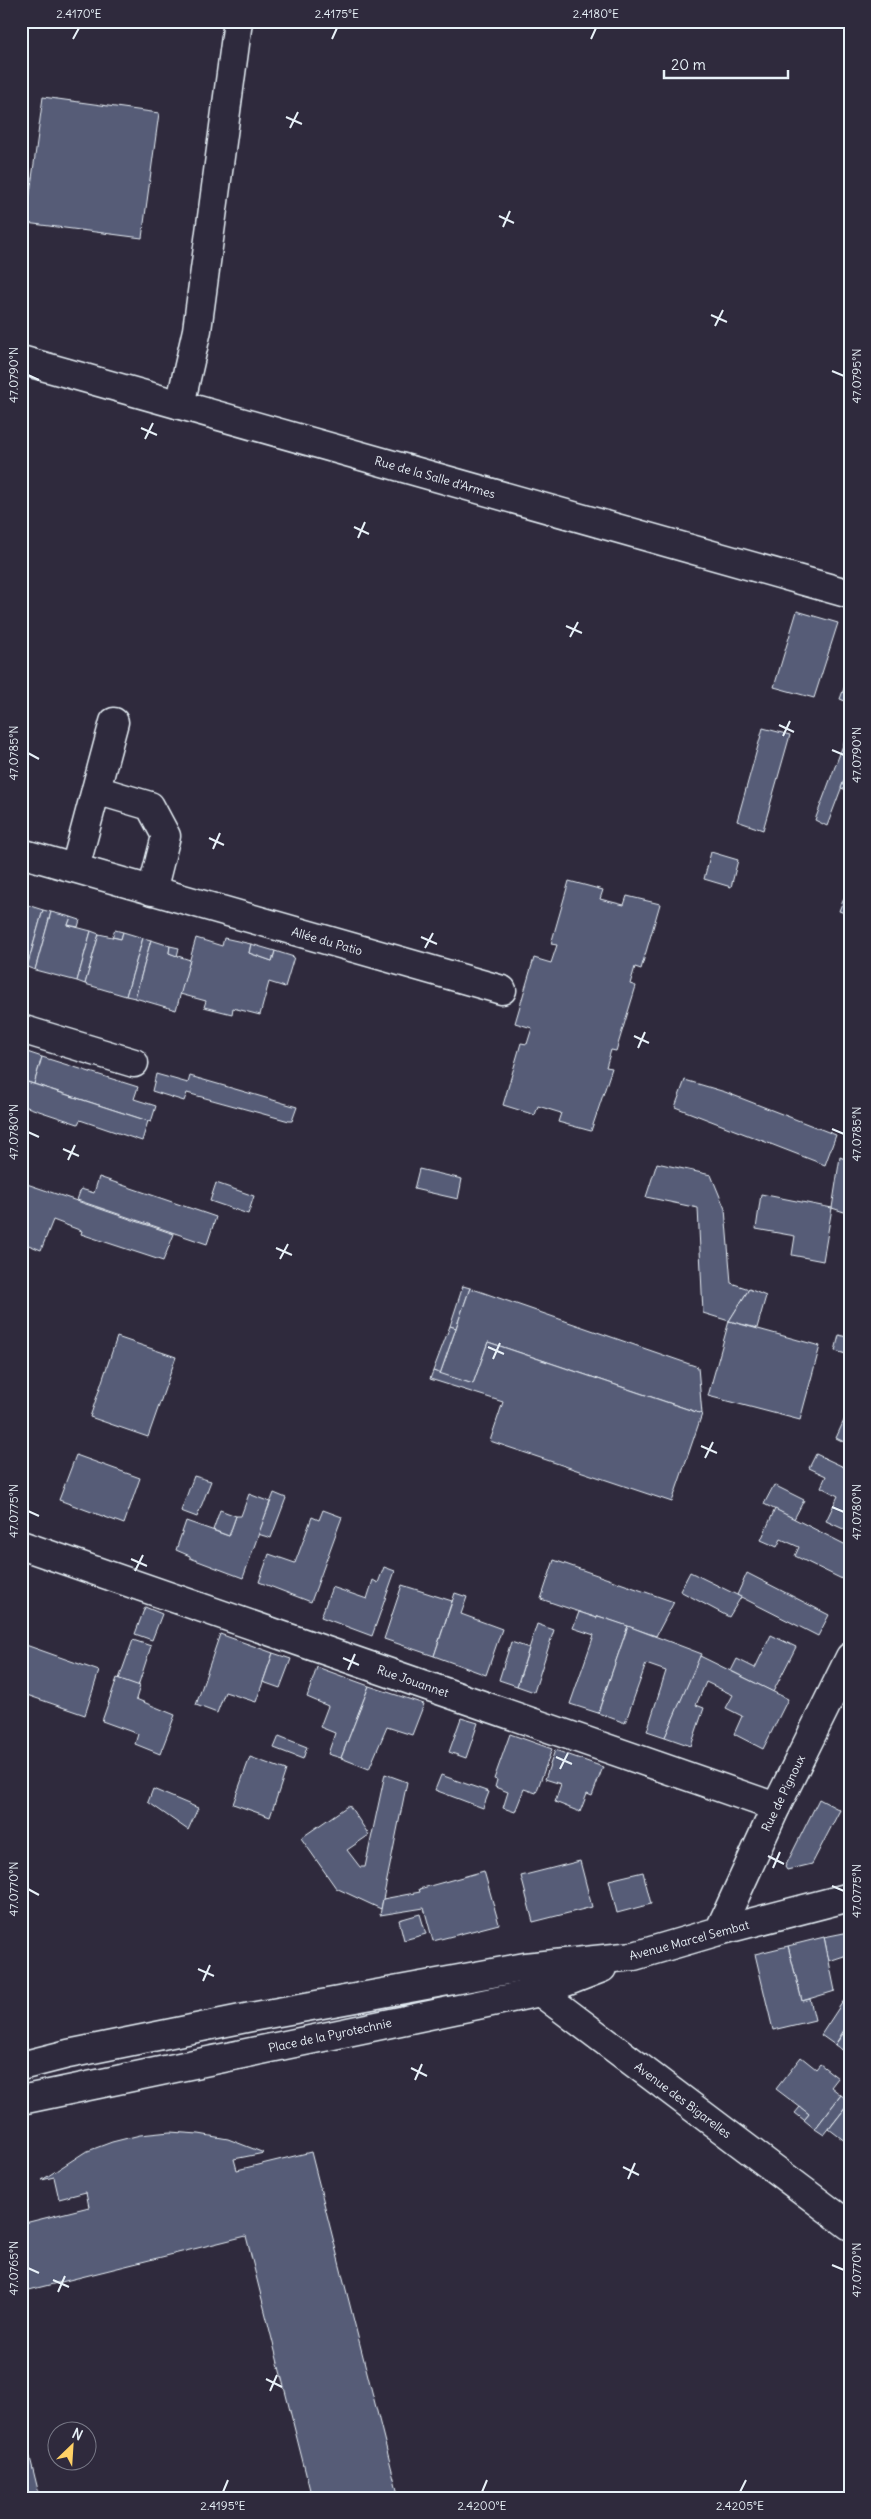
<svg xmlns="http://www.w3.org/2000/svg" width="871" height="2519" viewBox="0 0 871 2519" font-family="Delius,sans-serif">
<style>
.building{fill:#575b77;stroke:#e8f1f8}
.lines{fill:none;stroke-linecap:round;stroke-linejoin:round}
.street-casing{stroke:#e8f1f8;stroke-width:31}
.secondary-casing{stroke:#e8f1f8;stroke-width:31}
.street{stroke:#2f2a3d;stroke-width:28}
.secondary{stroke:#2f2a3d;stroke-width:28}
.ticks{fill:none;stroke:#e8f1f8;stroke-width:2}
.labels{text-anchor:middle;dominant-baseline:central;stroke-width:4;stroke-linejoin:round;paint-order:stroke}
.street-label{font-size:12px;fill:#e8f1f8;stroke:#2f2a3d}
.neatline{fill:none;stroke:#e8f1f8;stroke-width:2}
.ticks-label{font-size:12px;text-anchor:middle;fill:#e8f1f8}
</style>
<rect width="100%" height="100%" fill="#2f2a3d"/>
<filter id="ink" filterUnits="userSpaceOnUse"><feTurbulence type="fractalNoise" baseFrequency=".02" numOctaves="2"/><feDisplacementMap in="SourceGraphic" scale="10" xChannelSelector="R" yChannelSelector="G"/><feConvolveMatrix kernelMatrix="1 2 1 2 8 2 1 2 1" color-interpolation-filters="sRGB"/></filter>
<g filter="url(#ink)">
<g class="building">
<polygon points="43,97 159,113 142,238 26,223"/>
<polygon points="797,611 838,623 814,698 774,687"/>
<polygon points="850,672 850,703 840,699"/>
<polygon points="763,728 790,735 763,830 737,821"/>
<polygon points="845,740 850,742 850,765 827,826 815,820"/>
<polygon points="850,765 850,791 841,788"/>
<polygon points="711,852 738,860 731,887 704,879"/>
<polygon points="569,881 603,890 600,899 624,905 627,896 660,904 641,969 635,967 630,984 636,986 616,1051 611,1050 606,1067 612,1068 591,1131 558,1122 561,1113 538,1106 535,1115 503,1105 521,1043 527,1044 532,1028 515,1023 534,958 551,963 557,945 551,944"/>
<polygon points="850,883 850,915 839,911"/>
<polygon points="24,904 43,910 27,967 21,966 21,912"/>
<polygon points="43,910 51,912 35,970 27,967"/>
<polygon points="51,912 71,917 68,925 91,931 77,981 35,970"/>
<polygon points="71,917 80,920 78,927 68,925"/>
<polygon points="115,930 123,932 121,939 112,937"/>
<polygon points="91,931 99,934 85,984 77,981"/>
<polygon points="123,932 143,938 126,996 85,984 99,934 121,939"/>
<polygon points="143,938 151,940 135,998 126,996"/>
<polygon points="196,938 222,946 224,938 251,944 249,953 272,961 275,951 294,957 285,987 269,982 260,1015 233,1008 232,1014 204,1007 206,1001 180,994"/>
<polygon points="151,940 170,946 169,953 190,960 176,1010 135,998"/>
<polygon points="251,944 275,951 272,961 249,953"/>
<polygon points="170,946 179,948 177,956 169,953"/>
<polygon points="21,1050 42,1057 34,1084 21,1080"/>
<polygon points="42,1057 138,1087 134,1099 156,1106 151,1122 34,1084"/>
<polygon points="156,1074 188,1083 190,1076 297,1107 292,1121 289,1121 187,1093 184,1101 152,1091"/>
<polygon points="21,1080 148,1121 142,1141 80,1120 78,1124 21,1105 23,1092 21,1091"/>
<polygon points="685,1080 725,1092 836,1135 825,1165 675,1107"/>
<polygon points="840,1157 850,1161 850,1214 832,1208"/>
<polygon points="657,1163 711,1175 725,1209 731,1283 749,1289 729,1321 703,1313 698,1208 646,1197"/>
<polygon points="419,1169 462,1179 458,1199 414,1189"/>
<polygon points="99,1177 216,1217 207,1244 77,1200 81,1189 94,1193"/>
<polygon points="21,1182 174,1234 163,1261 81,1234 82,1231 53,1220 41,1250 21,1242"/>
<polygon points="216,1183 254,1196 248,1214 210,1201"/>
<polygon points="761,1194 832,1208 823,1261 792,1255 795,1236 756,1229"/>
<polygon points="463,1286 470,1288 456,1328 450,1326"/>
<polygon points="470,1288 698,1367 702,1414 488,1342 473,1384 440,1374"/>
<polygon points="749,1289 766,1296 757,1328 729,1321"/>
<polygon points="729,1321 820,1346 800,1420 708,1396"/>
<polygon points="450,1326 456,1328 440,1374 433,1371"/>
<polygon points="839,1335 850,1338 850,1355 835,1351"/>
<polygon points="117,1337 176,1357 148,1437 90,1417"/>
<polygon points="488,1342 702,1414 672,1502 490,1441 503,1402 430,1379 433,1371 473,1384"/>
<polygon points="850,1407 850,1445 836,1438"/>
<polygon points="816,1454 850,1470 850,1532 826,1521 838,1496 821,1487 826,1476 809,1468"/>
<polygon points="76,1455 140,1478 124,1524 59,1500"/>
<polygon points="194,1476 211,1481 197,1517 181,1511"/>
<polygon points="774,1485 804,1500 794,1519 764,1504"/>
<polygon points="274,1493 286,1498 271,1538 258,1534"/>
<polygon points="249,1494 270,1502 243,1578 190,1558 190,1556 176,1550 186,1521 229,1536 236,1516 241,1516"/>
<polygon points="775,1509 850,1547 850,1573 846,1581 795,1556 799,1547 781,1539 777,1547 761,1540"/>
<polygon points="220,1510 236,1516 229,1536 213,1530"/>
<polygon points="323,1510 342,1517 311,1602 259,1582 269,1554 295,1563 312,1517 319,1520"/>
<polygon points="554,1560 674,1602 656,1636 598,1616 597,1618 541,1599"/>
<polygon points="384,1567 395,1571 372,1636 321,1617 332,1587 367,1599 373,1580 378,1583"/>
<polygon points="690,1572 741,1597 729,1617 680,1591"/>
<polygon points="747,1573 829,1615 818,1636 737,1595"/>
<polygon points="402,1585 452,1601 434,1656 384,1639"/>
<polygon points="455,1593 467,1597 461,1614 502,1629 486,1675 434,1656"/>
<polygon points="145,1607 162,1614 152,1640 135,1634"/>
<polygon points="579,1612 597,1618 598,1616 628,1626 598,1713 570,1704 594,1635 573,1628"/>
<polygon points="537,1624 554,1630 534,1692 517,1686"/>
<polygon points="628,1626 702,1654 665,1737 647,1731 666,1671 646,1664 625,1723 598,1713"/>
<polygon points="220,1634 273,1653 256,1702 225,1692 217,1713 196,1705"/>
<polygon points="771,1635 796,1647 773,1692 731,1671 737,1659 755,1668"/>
<polygon points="133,1640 151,1646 138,1686 119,1679"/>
<polygon points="511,1642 529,1648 517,1686 499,1680"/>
<polygon points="23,1644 99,1671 85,1715 21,1693 21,1650"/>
<polygon points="273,1653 291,1659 280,1688 263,1682"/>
<polygon points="700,1656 788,1699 763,1749 734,1734 742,1716 726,1708 733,1695 706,1682 696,1705 704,1708 691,1746 665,1737"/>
<polygon points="317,1667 369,1686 341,1758 328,1754 335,1733 320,1727 328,1706 307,1697"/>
<polygon points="117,1678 140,1686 136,1699 175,1715 160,1754 135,1744 138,1734 102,1721"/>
<polygon points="369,1686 424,1704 412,1735 387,1727 369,1769 341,1758"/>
<polygon points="461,1718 478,1723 466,1758 449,1752"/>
<polygon points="510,1734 552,1749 536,1793 524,1789 515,1812 503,1808 508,1792 495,1787 497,1780 494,1779"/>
<polygon points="279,1736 307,1747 303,1759 274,1748"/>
<polygon points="555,1750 603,1767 592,1796 587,1794 580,1812 555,1802 561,1784 545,1779"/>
<polygon points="250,1757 286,1770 270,1817 233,1804"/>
<polygon points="385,1774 407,1782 381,1909 336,1888 301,1838 349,1805 369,1835 347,1850 360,1867 365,1867"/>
<polygon points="441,1775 489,1792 483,1808 435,1790"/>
<polygon points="153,1789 198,1808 188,1830 148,1802"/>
<polygon points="819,1799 840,1810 812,1864 787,1870 785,1867"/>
<polygon points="580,1861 592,1907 533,1922 521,1876"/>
<polygon points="484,1871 499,1924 433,1941 424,1908 380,1915 383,1899 420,1892 419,1889"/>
<polygon points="643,1872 651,1904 617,1913 609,1880"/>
<polygon points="420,1914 426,1934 404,1940 399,1920"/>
<polygon points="849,1932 850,1954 829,1961 824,1937"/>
<polygon points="824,1937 835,1991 802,2001 788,1946"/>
<polygon points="788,1946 802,2001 810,1999 815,2020 773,2030 755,1954"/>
<polygon points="850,1993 850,2008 842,2003"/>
<polygon points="842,2003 850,2008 850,2020 835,2045 821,2035"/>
<polygon points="850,2024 850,2055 835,2045"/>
<polygon points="801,2057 816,2069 820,2064 838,2078 831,2087 841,2095 815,2129 804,2120 809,2114 776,2089"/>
<polygon points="841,2095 850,2102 824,2135 815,2129"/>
<polygon points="850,2102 850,2145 829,2129"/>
<polygon points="800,2107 809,2114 804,2120 795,2113"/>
<polygon points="170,2132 199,2134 228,2139 264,2153 234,2159 237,2170 311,2152 399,2498 312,2498 246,2236 21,2292 21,2224 89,2207 86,2192 59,2199 54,2177 42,2180 85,2152 112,2142 140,2135"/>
<polygon points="21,2421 40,2498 21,2498"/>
</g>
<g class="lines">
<g class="street-casing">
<g id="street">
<polyline points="21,360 850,594"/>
<polyline points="180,405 197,330 238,21"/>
<polyline points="96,790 150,806 166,836 152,891"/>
<polyline points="21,853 502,990"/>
<polyline points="75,868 114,722"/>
<polyline points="21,1029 134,1063"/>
<polyline points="21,1545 776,1807"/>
<polyline points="719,1931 850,1897"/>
<polyline points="530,1975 540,1992 850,2226"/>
</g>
</g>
<g class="secondary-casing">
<g id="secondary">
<polyline points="21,2066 68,2054 251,2017 525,1967 634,1956 719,1931 776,1807 850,1657"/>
<polyline points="21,2100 540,1992 602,1968"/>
</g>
</g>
<use href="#street" class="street"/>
<use href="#secondary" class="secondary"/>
</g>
</g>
<path class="ticks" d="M73,39L79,28M332,39L337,28M591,39L596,28M286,117L302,124M290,128L298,112M499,216L514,223M503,227L510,211M711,315L727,322M715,326L723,310M832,371L844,376M28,375L39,380M141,428L157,435M145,439L153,423M354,527L369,534M358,538L365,522M566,626L582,633M570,637L578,622M779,725L794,732M783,736L790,721M832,750L844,755M28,753L39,759M209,838L224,845M213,849L220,833M421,937L437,944M425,948L433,933M634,1036L649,1043M638,1048L645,1032M832,1129L844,1134M28,1132L39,1137M63,1149L79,1156M68,1160L75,1145M276,1248L292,1255M280,1259L288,1244M488,1347L504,1354M493,1359L500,1343M701,1446L717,1453M705,1458L713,1442M832,1507L844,1512M28,1511L39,1516M131,1559L147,1566M135,1571L143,1555M343,1658L359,1665M348,1670L355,1654M556,1757L572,1764M560,1769L568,1753M768,1856L784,1864M773,1868L780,1852M832,1886L844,1891M28,1889L39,1895M198,1969L214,1976M203,1981L210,1965M411,2068L427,2076M415,2080L422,2064M623,2167L639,2175M628,2179L635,2163M832,2265L844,2270M28,2268L39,2273M53,2280L69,2287M58,2292L65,2276M266,2379L282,2387M270,2391L277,2375M223,2492L228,2480M482,2492L487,2480M740,2492L746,2480"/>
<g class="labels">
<g class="street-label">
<text transform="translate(435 477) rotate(16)">Rue de la Salle d'Armes</text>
<text transform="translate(327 941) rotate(16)">Allée du Patio</text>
<text transform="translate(413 1681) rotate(19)">Rue Jouannet</text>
<text transform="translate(783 1793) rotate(-64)">Rue de Pignoux</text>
<text transform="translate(689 1940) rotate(-15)">Avenue Marcel Sembat</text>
<text transform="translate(330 2035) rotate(-12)">Place de la Pyrotechnie</text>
<text transform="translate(683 2100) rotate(37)">Avenue des Bigarelles</text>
</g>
</g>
<rect width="871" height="2519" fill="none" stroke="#2f2a3d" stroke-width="55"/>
<g transform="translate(72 2446) rotate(25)"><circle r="24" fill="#2f2a3d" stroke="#797a88"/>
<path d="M0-4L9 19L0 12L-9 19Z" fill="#ffd166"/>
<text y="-8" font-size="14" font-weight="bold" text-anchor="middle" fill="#e8f1f8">N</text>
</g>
<path d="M664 70v8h124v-8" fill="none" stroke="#e8f1f8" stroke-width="2.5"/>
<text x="671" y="70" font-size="15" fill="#e8f1f8" stroke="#2f2a3d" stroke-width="4" paint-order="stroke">20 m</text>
<rect x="28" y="28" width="816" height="2464" class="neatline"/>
<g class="ticks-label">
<text x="79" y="18">2.4170°E</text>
<text x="337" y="18">2.4175°E</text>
<text x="596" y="18">2.4180°E</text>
<text transform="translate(14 375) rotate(-90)" y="4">47.0790°N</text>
<text transform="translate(857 376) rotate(-90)" y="4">47.0795°N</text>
<text transform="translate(14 753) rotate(-90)" y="4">47.0785°N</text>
<text transform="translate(857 755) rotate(-90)" y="4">47.0790°N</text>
<text transform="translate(14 1132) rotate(-90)" y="4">47.0780°N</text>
<text transform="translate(857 1134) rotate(-90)" y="4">47.0785°N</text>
<text transform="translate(14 1511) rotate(-90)" y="4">47.0775°N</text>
<text transform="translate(857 1512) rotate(-90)" y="4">47.0780°N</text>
<text transform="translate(14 1889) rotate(-90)" y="4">47.0770°N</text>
<text transform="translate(857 1891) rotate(-90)" y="4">47.0775°N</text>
<text transform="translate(14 2268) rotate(-90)" y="4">47.0765°N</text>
<text transform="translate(857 2270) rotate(-90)" y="4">47.0770°N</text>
<text x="223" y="2510">2.4195°E</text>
<text x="482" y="2510">2.4200°E</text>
<text x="740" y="2510">2.4205°E</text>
</g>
</svg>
